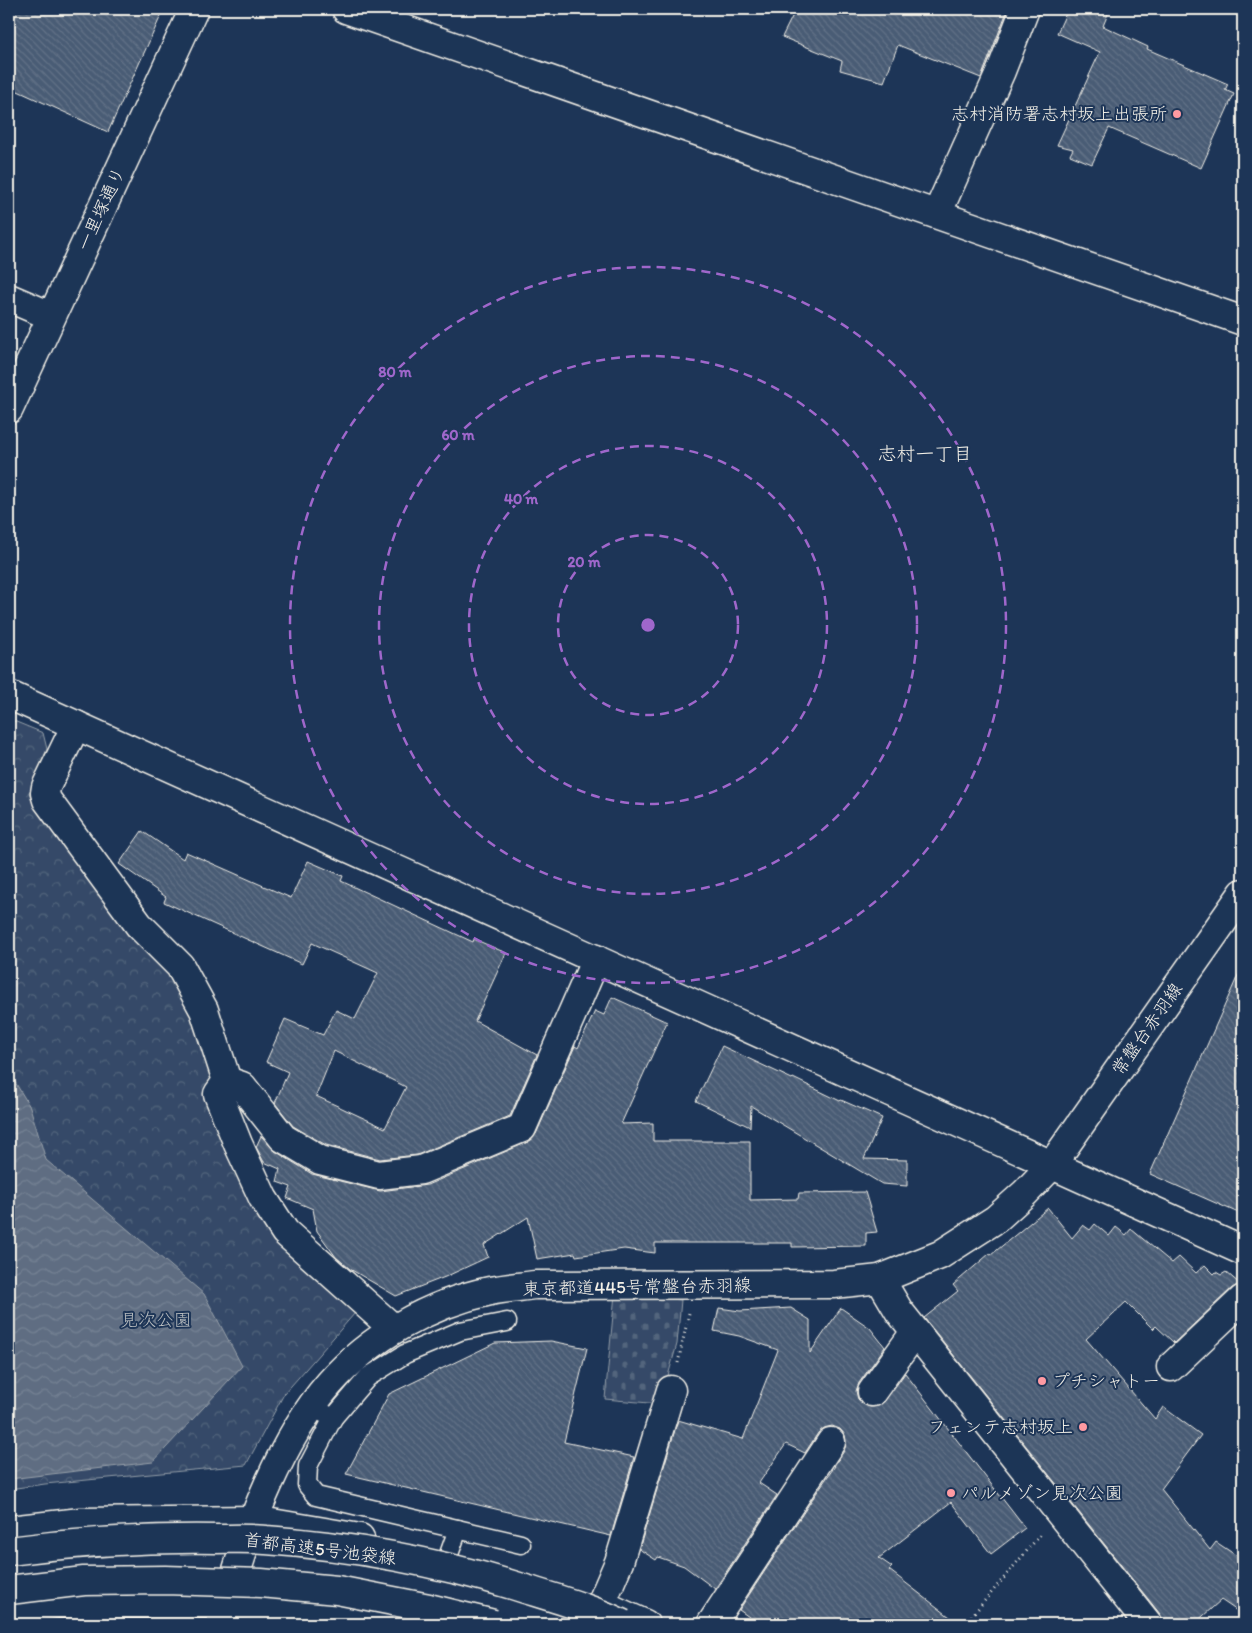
<svg xmlns="http://www.w3.org/2000/svg" width="1252" height="1633" viewBox="0 0 1252 1633" font-family="Itim,'Klee One',sans-serif">
<style>
.forest{fill:url(#forest-crowns);stroke:#949ea8}
.cemetery{fill:url(#cemetery-stones);stroke:#949ea8}
.water{fill:url(#water-waves);stroke:#9aa2ab}
.building{fill:url(#building-back-hatch);stroke:#f4f1e8;fill-rule:evenodd}
.lines{fill:none;stroke-linecap:round;stroke-linejoin:round}
.lane-casing{stroke:#f4f1e8;stroke-width:21}
.street-casing{stroke:#f4f1e8;stroke-width:31}
.secondary-casing{stroke:#f4f1e8;stroke-width:31}
.path{stroke:#f4f1e8;stroke-width:3;stroke-dasharray:1 4;stroke-linecap:butt}
.lane{stroke:#1d3557;stroke-width:18}
.street{stroke:#1d3557;stroke-width:28}
.secondary{stroke:#1d3557;stroke-width:28}
.highway-bridge-casing{stroke:#f4f1e8;stroke-width:31;stroke-linecap:butt}
.highway-bridge{stroke:#1d3557;stroke-width:28}
.ring{fill:none;stroke:#9f67cb;stroke-width:2.5;stroke-dasharray:9 6}
.poi-dot{fill:#ff9aa2;stroke:#1d3557;stroke-width:2}
.labels{text-anchor:middle;dominant-baseline:central;stroke-width:4;stroke-linejoin:round;paint-order:stroke}
.poi-label{font-size:18px;fill:#f4f1e8;stroke:#1d3557;text-anchor:end}
.street-label{font-size:18px;fill:#f4f1e8;stroke:#1d3557}
.park-label{font-size:18px;fill:#bbbfc1;stroke:#1d3557}
.neighbourhood-label{font-size:19px;fill:#f4f1e8;stroke:#1d3557}
.centre{fill:#9f67cb;stroke:#1d3557;stroke-width:2.5}
.ring-label{font-size:15px;text-anchor:middle;font-weight:bold;fill:#9f67cb;stroke:#1d3557;stroke-width:4;stroke-linejoin:round;paint-order:stroke}
</style>
<defs>
<pattern id="forest-crowns" width="20" height="18" patternUnits="userSpaceOnUse" patternTransform="scale(1.25)"><rect width="20" height="18" fill="#354a67"/><path d="M2 6a3 3 0 1 1 6 0M12 15a3 3 0 1 1 6 0" fill="none" stroke="#53657d"/></pattern>
<pattern id="cemetery-stones" width="16" height="16" patternUnits="userSpaceOnUse" patternTransform="scale(1.25)"><rect width="16" height="16" fill="#354a67"/><path d="M2 7V4a2 2 0 0 1 4 0v3zM10 15v-3a2 2 0 0 1 4 0v3z" fill="#53657d"/></pattern>
<pattern id="water-waves" width="16" height="10" patternUnits="userSpaceOnUse" patternTransform="scale(1.25)"><rect width="16" height="10" fill="#5e6d82"/><path d="M0 5q4-4 8 0t8 0" fill="none" stroke="#768294"/></pattern>
<pattern id="building-back-hatch" width="6" height="6" patternUnits="userSpaceOnUse" patternTransform="scale(1.25)"><rect width="6" height="6" fill="#485b74"/><path d="M-1 5l2 2M0 0l6 6M5-1l2 2" fill="none" stroke="#637388"/></pattern>
</defs>
<rect width="100%" height="100%" fill="#1d3557"/>
<filter id="ink" filterUnits="userSpaceOnUse"><feTurbulence type="fractalNoise" baseFrequency=".02" numOctaves="2"/><feDisplacementMap in="SourceGraphic" scale="10" xChannelSelector="R" yChannelSelector="G"/><feConvolveMatrix kernelMatrix="1 2 1 2 8 2 1 2 1" color-interpolation-filters="sRGB"/></filter>
<g filter="url(#ink)">
<polygon class="forest" points="9,719 43,733 47,749 29,793 129,933 169,972 193,1020 213,1073 208,1093 355,1313 284,1394 246,1465 45,1484 9,1489"/>
<polygon class="cemetery" points="615,1294 681,1300 677,1344 660,1404 605,1399"/>
<polygon class="water" points="9,1077 12,1077 30,1107 46,1160 204,1294 242,1366 153,1462 9,1479"/>
<g class="building">
<polygon points="9,9 164,9 108,132 9,87"/>
<polygon points="796,9 1008,9 981,78 898,45 884,82 840,70 842,61 782,37"/>
<polygon points="1068,9 1110,9 1103,26 1148,47 1147,49 1228,84 1225,90 1234,94 1201,168 1109,128 1092,164 1070,155 1073,149 1057,145 1100,52 1057,33"/>
<path d="M142,831L183,859L186,852L291,898L308,861L343,876L341,881L473,942L474,939L506,953L475,1021L537,1055L510,1116L417,1155L380,1159L326,1145L293,1126L275,1103L288,1072L266,1062L285,1019L323,1035L336,1010L355,1019L378,973L312,943L302,964L164,902L166,897L119,864ZM334,1051L406,1087L385,1128L316,1096Z"/>
<polygon points="1243,964 1243,1215 1150,1174"/>
<polygon points="612,997 667,1022 621,1124 653,1123 653,1141 750,1141 750,1200 798,1199 799,1193 865,1192 877,1232 866,1233 866,1246 792,1247 792,1243 655,1243 655,1253 624,1249 576,1256 575,1253 537,1259 528,1217 484,1245 488,1257 445,1277 396,1296 350,1269 336,1257 317,1231 313,1209 287,1198 291,1187 277,1182 280,1169 264,1162 256,1147 261,1136 275,1151 312,1174 380,1191 427,1185 528,1142 536,1134 575,1046 578,1048 595,1011 604,1015"/>
<polygon points="722,1046 792,1079 793,1078 840,1101 841,1100 882,1118 864,1159 907,1160 907,1186 882,1184 751,1106 750,1127 696,1101"/>
<polygon points="1048,1208 1072,1238 1083,1225 1090,1230 1095,1224 1109,1236 1116,1227 1126,1235 1131,1229 1172,1263 1179,1257 1196,1273 1205,1265 1214,1274 1216,1272 1221,1275 1226,1272 1240,1284 1232,1288 1174,1343 1156,1326 1153,1329 1126,1302 1086,1339 1155,1419 1163,1407 1201,1435 1161,1489 1210,1550 1216,1542 1243,1560 1243,1615 1221,1600 1194,1624 1166,1624 1160,1614 924,1318 958,1291 953,1285 989,1254 991,1255"/>
<polygon points="719,1308 740,1311 791,1308 794,1310 810,1320 810,1353 841,1308 870,1328 885,1347 859,1383 856,1391 858,1399 863,1404 870,1407 879,1406 885,1401 905,1373 1025,1528 991,1554 951,1502 879,1558 892,1567 889,1570 959,1624 759,1624 739,1610 819,1489 835,1466 834,1466 844,1451 846,1443 845,1435 840,1429 832,1426 824,1428 818,1433 805,1453 786,1444 759,1483 777,1495 715,1589 684,1566 658,1557 656,1560 639,1549 678,1420 743,1439 778,1350 739,1336 714,1331"/>
<polygon points="551,1341 587,1348 564,1442 634,1457 611,1536 346,1474 389,1394 495,1343"/>
</g>
<g class="lines">
<g class="lane-casing">
<g id="lane">
<polyline points="312,1407 333,1418 308,1466 307,1485 316,1496 521,1544"/>
<polyline points="333,1418 368,1377 405,1354 460,1331 507,1322"/>
<polyline points="448,1557 458,1529"/>
</g>
</g>
<g class="street-casing">
<g id="street">
<polyline points="346,9 1243,321"/>
<polyline points="937,214 1001,71 1025,9"/>
<polyline points="9,298 51,316"/>
<polyline points="76,725 46,787 45,793 47,800 139,925 180,966 204,1010 227,1081 218,1094 238,1144 263,1198 285,1232 394,1329"/>
<polyline points="227,1081 242,1086 283,1138 320,1160 379,1175 421,1170 522,1128 596,959"/>
<polyline points="880,1279 899,1311 1148,1624"/>
<polyline points="1171,1367 1243,1299"/>
<polyline points="872,1392 915,1332"/>
<polyline points="9,1530 81,1522 254,1520 360,1538"/>
<polyline points="601,1604 645,1624"/>
<polyline points="601,1604 619,1562 671,1390"/>
<polyline points="711,1624 831,1442"/>
</g>
</g>
<g class="secondary-casing">
<g id="secondary">
<polyline points="9,409 194,9"/>
<polyline points="9,695 1243,1251"/>
<polyline points="9,1610 58,1604 227,1604 364,1615 402,1624"/>
<path d="M220,1624C235,1578 248,1529 268,1485C284,1449 303,1414 329,1384C370,1337 429,1304 490,1291C505,1288 520,1287 535,1285L834,1284L880,1279L940,1255L996,1219L1025,1193L1051,1166L1243,893"/>
</g>
</g>
<g class="path">
<polyline points="678,1363 689,1313"/>
<polyline points="965,1624 1041,1534"/>
</g>
<use href="#lane" class="lane"/>
<use href="#street" class="street"/>
<use href="#secondary" class="secondary"/>
<g class="highway-bridge-casing">
<g id="highway-bridge">
<path d="M9,1551C78,1542 147,1538 217,1539C233,1539 250,1538 266,1540C351,1546 438,1562 519,1587C554,1598 590,1608 623,1624"/>
<polyline points="9,1590 84,1581 165,1580 261,1583 337,1590 429,1608 494,1624"/>
</g>
</g>
<use href="#highway-bridge" class="highway-bridge"/>
</g>
</g>
<g class="ring">
<circle cx="648" cy="625" r="90"/>
<circle cx="648" cy="625" r="179"/>
<circle cx="648" cy="625" r="269"/>
<circle cx="648" cy="625" r="358"/>
</g>
<g class="poi-dot">
<circle cx="1177" cy="114" r="5"/>
<circle cx="1042" cy="1381" r="5"/>
<circle cx="1083" cy="1427" r="5"/>
<circle cx="951" cy="1493" r="5"/>
</g>
<g class="labels">
<g class="poi-label">
<text x="1167" y="114">志村消防署志村坂上出張所</text>
<text x="1052" y="1381" text-anchor="start">プチシャトー</text>
<text x="1073" y="1427">フェンテ志村坂上</text>
<text x="961" y="1493" text-anchor="start">パルメゾン見次公園</text>
</g>
<g class="street-label">
<text transform="translate(101 209) rotate(-65)">一里塚通り</text>
<text transform="translate(1147 1029) rotate(-55)">常盤台赤羽線</text>
<text transform="translate(637 1287) rotate(-1)">東京都道445号常盤台赤羽線</text>
<text transform="translate(320 1549) rotate(7)">首都高速5号池袋線</text>
</g>
<g class="park-label">
<text x="156" y="1320">見次公園</text>
</g>
<g class="neighbourhood-label">
<text x="925" y="453">志村一丁目</text>
</g>
</g>
<circle cx="648" cy="625" r="8" class="centre"/>
<g class="ring-label">
<text x="395" y="377">80 m</text>
<text x="458" y="440">60 m</text>
<text x="521" y="504">40 m</text>
<text x="584" y="567">20 m</text>
</g>
<rect width="1252" height="1633" fill="none" stroke="#1d3557" stroke-width="30"/>
<rect x="15" y="15" width="1222" height="1603" fill="none" stroke="#f4f1e8" stroke-width="2" filter="url(#ink)"/>
</svg>
